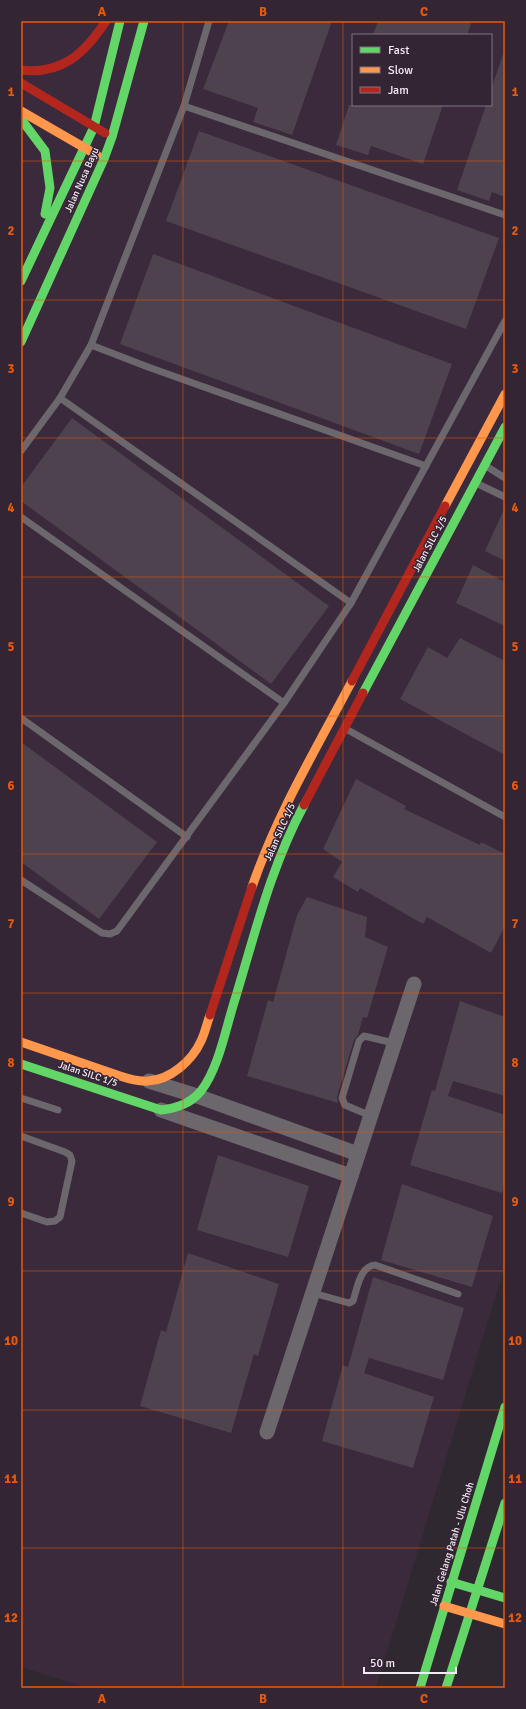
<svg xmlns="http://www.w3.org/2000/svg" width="526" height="1709" viewBox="0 0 526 1709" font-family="Signika,sans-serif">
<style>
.built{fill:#3a2a3c;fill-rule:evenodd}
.building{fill:#4d424e}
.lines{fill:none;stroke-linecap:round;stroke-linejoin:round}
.lane{stroke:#6c666d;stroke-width:7}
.street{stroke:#6c666d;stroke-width:15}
.fast{stroke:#63d668;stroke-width:9}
.slow{stroke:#ff974d;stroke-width:9}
.jam{stroke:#b3261e;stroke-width:9}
.grid{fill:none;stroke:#e8590c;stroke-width:1;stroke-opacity:0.55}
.labels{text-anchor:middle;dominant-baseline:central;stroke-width:3;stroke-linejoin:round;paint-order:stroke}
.street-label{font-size:10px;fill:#f3eaf3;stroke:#332534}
.neatline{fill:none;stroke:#e8590c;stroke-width:1.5}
.grid-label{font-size:13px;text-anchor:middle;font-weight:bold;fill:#e8590c}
</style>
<rect width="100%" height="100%" fill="#302830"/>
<path class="built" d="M21,21H505V1265L376,1688H87L21,1667ZM353,35H491V105H353Z"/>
<g class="building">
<polygon points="229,21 332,21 292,135 253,122 258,108 203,89"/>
<polygon points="378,21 472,21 467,35 373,35"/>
<polygon points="503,54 505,54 505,197 492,192 489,201 457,190 486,105 491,105 491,90"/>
<polygon points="349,105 443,105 423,164 371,146 368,155 336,145"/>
<polygon points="199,131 499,238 466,329 166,221"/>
<polygon points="153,254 452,364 419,454 120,344"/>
<polygon points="72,418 329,606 271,684 21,501 21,487"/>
<polygon points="505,507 505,561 485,551"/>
<polygon points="473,565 505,582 505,626 456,603"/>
<polygon points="460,638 505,661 505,755 400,699 428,647 447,658"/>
<polygon points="21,742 157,842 99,919 21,862"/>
<polygon points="356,779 406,806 404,809 480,845 481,842 505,854 505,926 491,953 427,917 423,924 360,888 358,892 333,877 342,862 323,849"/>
<polygon points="307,897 367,917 365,937 388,947 367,1018 363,1017 358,1035 354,1040 337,1097 338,1103 247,1076 268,1000 273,1002 297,915"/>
<polygon points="460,1001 505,1017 505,1096 453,1081 448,1096 505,1115 505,1181 502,1193 410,1165 432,1090 435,1091"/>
<polygon points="218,1155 309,1186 288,1257 197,1230"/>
<polygon points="402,1184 493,1216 472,1287 381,1260"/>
<polygon points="188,1253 279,1284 258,1356 254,1354 231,1433 140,1406 161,1330 166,1332"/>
<polygon points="373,1277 464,1308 443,1380 369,1358 364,1373 434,1397 413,1468 322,1441 343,1365 348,1367"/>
</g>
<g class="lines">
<g class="lane">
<polyline points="184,106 505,215"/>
<polyline points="91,345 148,367 426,466"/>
<polyline points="60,398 351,603"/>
<polyline points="21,451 60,398 91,345 184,106 209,21"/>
<polyline points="486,466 505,478"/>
<polyline points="476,483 505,497"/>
<polyline points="21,517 284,703"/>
<polyline points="21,718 187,837"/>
<polyline points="346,729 505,817"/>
<polyline points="21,880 102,933 110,934 117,931 284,703 351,603 505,321"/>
<polyline points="21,1098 58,1110"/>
<polyline points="371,1116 345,1105 342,1098 359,1041 364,1036 394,1043"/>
<polyline points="21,1136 65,1152 70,1155 72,1161 60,1217 55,1221 47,1222 21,1213"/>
<path d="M313,1293L349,1303L353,1301C357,1289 360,1266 375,1265L458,1294"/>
</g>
<g class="street">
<polyline points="149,1081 197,1096 358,1154"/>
<polyline points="161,1110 351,1176"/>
<polyline points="267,1432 414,984"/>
</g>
<g class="fast">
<polyline points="21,119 45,151 50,188 45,214"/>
<polyline points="21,281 94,127 120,21"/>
<polyline points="21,342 104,159 112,137 144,21"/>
<polyline points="363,693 505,427"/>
<path d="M21,1064L161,1110C177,1108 190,1104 201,1091C218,1069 225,1032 233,1006C254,938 270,868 304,805"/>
<polyline points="451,1582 505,1598"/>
<polyline points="420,1688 505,1407"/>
<polyline points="446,1688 505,1503"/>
</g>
<g class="slow">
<polyline points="21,111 97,155"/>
<polyline points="445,506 505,394"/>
<path d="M252,887C277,814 316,749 352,681"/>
<path d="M21,1042L120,1076C129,1079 139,1082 148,1081C170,1080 192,1061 201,1041C205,1033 207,1023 210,1015"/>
<polyline points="444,1606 505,1624"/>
</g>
<g class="jam">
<path d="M21,70C62,75 85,53 106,21"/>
<polyline points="21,83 105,133"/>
<polyline points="352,681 445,506"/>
<polyline points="304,805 363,693"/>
<polyline points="210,1015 252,887"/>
</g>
</g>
<path class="grid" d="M183,21V1688M343,21V1688M21,161H505M21,300H505M21,438H505M21,577H505M21,716H505M21,854H505M21,993H505M21,1132H505M21,1271H505M21,1410H505M21,1548H505"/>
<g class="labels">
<g class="street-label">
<text transform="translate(82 180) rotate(-66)">Jalan Nusa Bayu</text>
<text transform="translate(430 544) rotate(-62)">Jalan SILC 1/5</text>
<text transform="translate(280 832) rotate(-66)">Jalan SILC 1/5</text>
<text transform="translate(88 1074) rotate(18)">Jalan SILC 1/5</text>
<text transform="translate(452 1544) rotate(-73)">Jalan Gelang Patah - Ulu Choh</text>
</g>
</g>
<rect width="526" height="1709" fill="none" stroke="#332534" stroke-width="44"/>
<rect x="352" y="34" width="140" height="72" fill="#332534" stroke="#807480"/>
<rect x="360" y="47" width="20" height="6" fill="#63d668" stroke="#807480"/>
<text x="388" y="54" font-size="12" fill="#f3eaf3">Fast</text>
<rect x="360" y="67" width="20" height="6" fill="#ff974d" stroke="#807480"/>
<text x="388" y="74" font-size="12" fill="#f3eaf3">Slow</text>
<rect x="360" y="87" width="20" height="6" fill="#b3261e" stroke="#807480"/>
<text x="388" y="94" font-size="12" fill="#f3eaf3">Jam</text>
<path d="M364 1667v6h92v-6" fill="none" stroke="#f3eaf3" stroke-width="2"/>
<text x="370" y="1667" font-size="12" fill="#f3eaf3" stroke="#332534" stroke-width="3" paint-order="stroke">50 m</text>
<rect x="22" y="22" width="482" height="1665" class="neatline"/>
<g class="grid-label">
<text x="102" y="16">A</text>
<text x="263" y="16">B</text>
<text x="424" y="16">C</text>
<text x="11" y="96">1</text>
<text x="515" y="96">1</text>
<text x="11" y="235">2</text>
<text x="515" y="235">2</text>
<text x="11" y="373">3</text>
<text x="515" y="373">3</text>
<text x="11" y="512">4</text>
<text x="515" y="512">4</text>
<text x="11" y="651">5</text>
<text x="515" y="651">5</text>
<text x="11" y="790">6</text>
<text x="515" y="790">6</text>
<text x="11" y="928">7</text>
<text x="515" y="928">7</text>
<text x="11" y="1067">8</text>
<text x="515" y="1067">8</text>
<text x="11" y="1206">9</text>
<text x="515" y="1206">9</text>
<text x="11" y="1345">10</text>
<text x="515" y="1345">10</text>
<text x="11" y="1483">11</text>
<text x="515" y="1483">11</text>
<text x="11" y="1622">12</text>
<text x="515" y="1622">12</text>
<text x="102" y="1703">A</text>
<text x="263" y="1703">B</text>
<text x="424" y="1703">C</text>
</g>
</svg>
